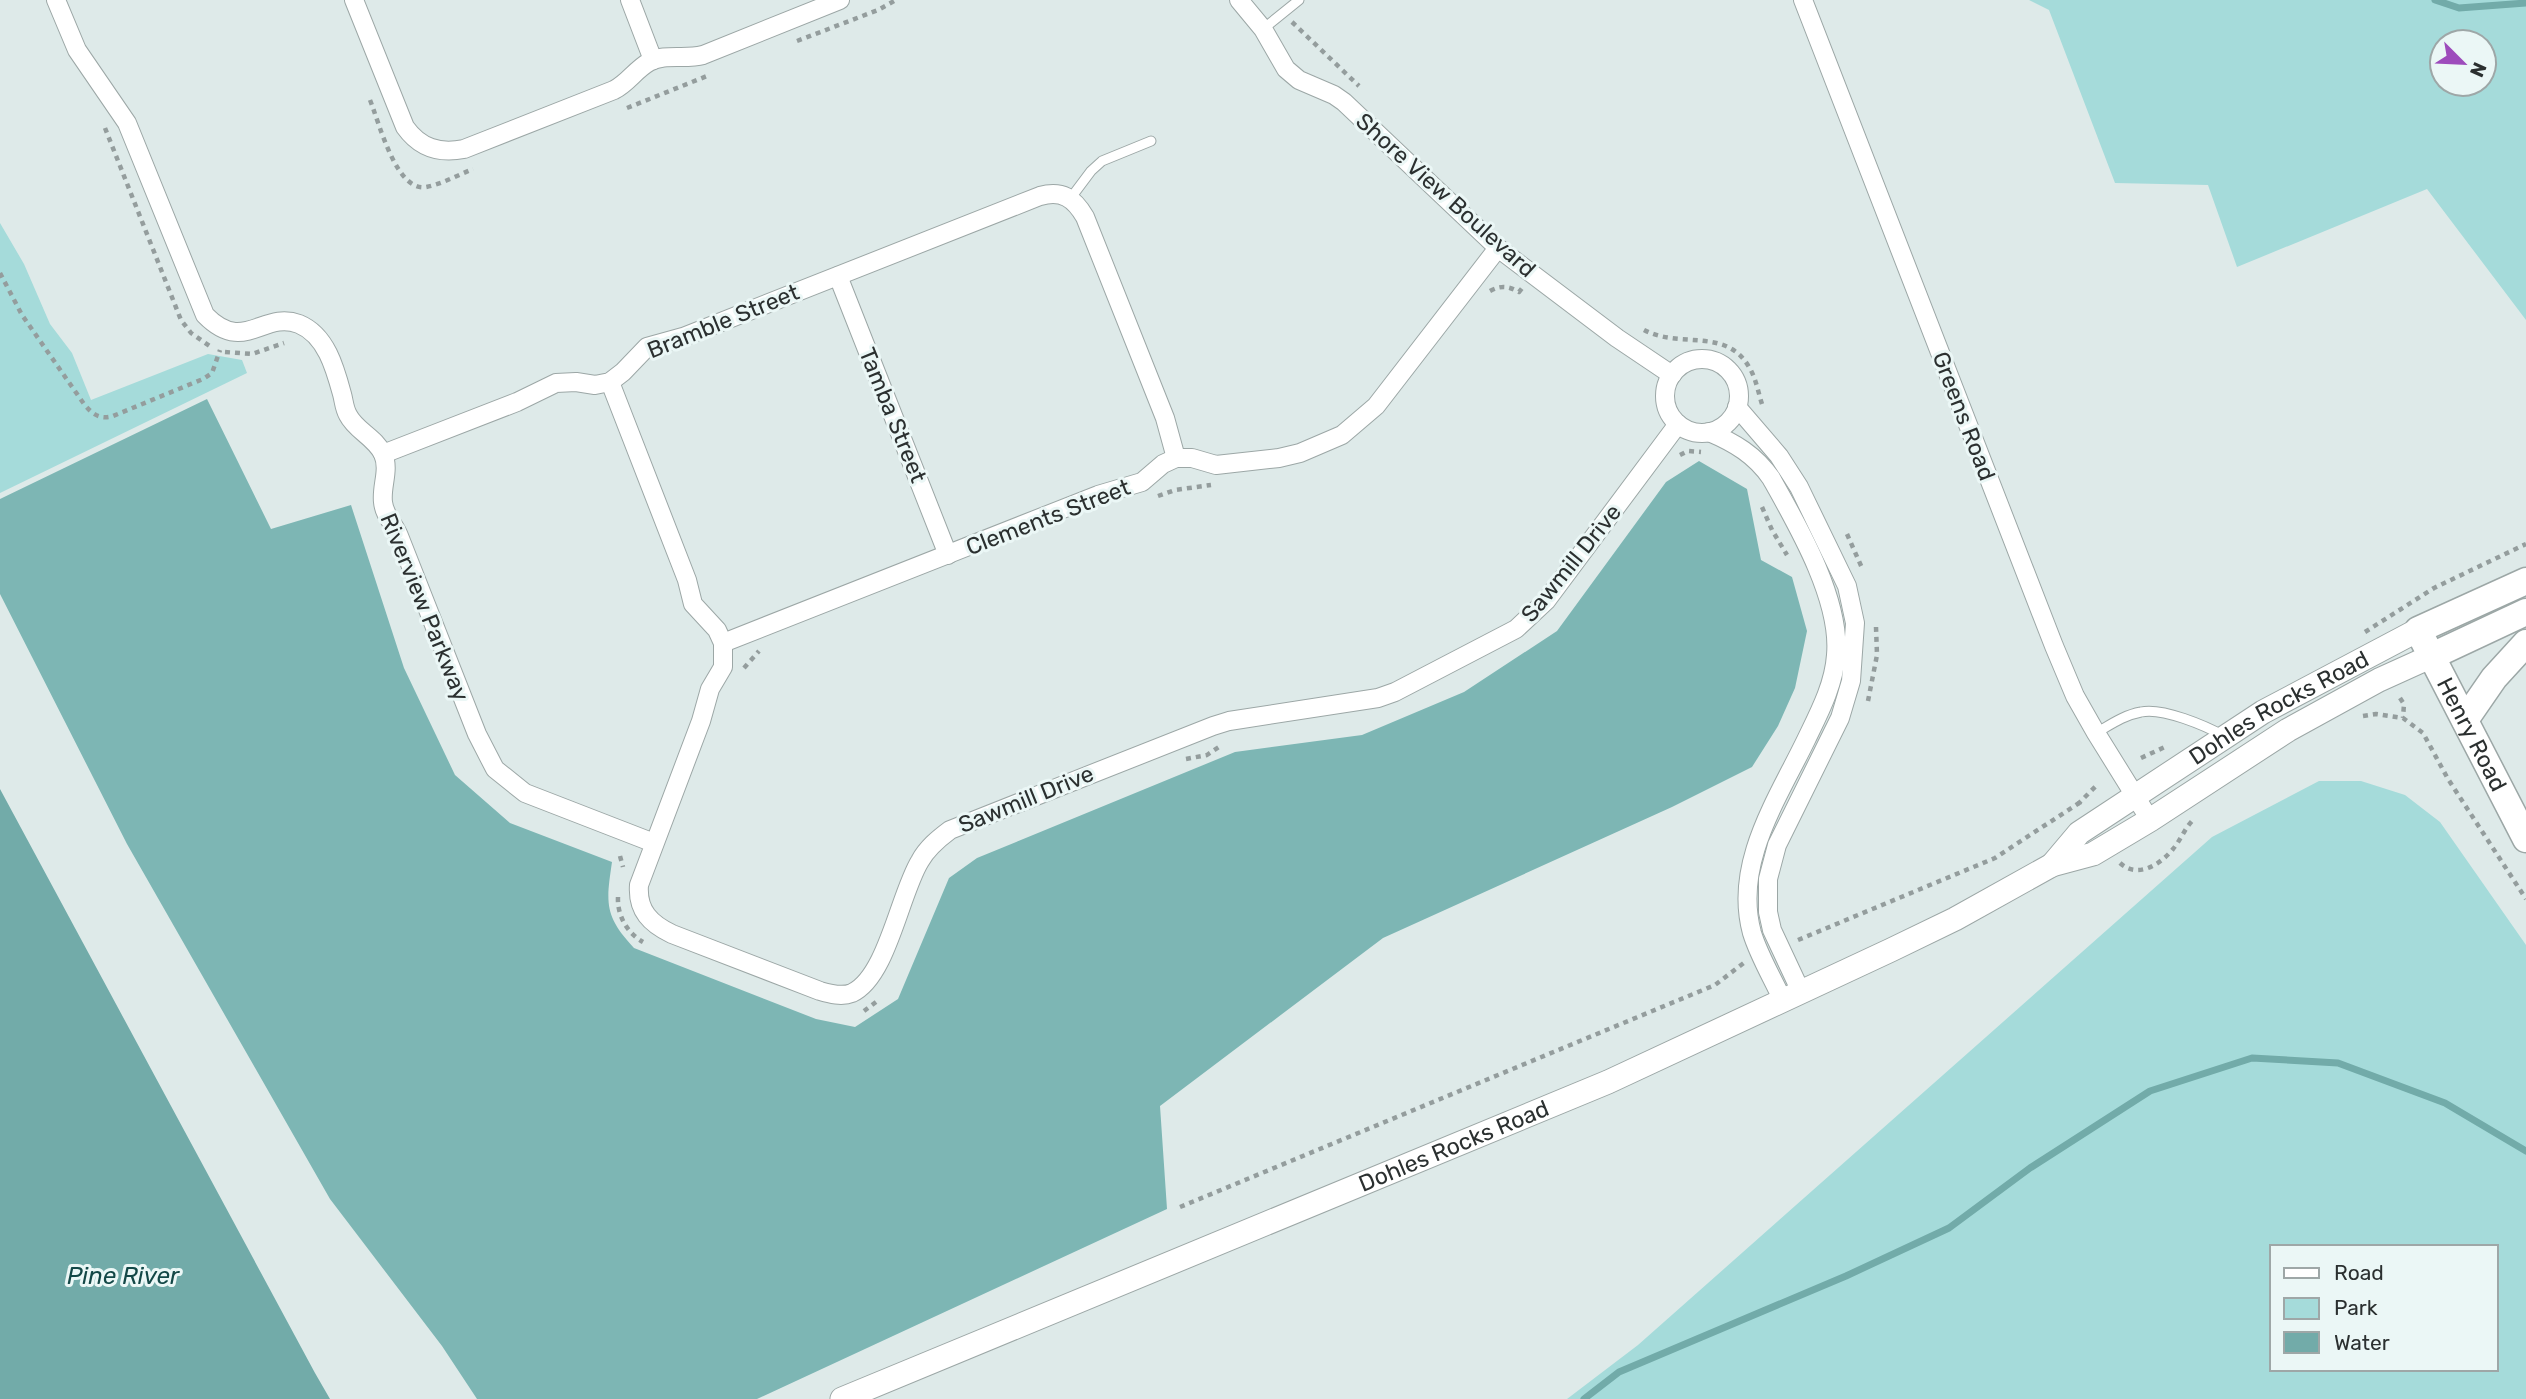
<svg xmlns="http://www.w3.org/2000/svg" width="2526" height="1399" viewBox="0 0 2526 1399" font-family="Rubik,sans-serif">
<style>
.green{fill:#a5dbda;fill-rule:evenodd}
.forest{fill:#7db6b4}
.water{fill:#72aba9}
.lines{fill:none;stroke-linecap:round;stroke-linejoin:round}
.stream{stroke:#72aba9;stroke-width:7}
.service-casing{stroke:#9ca7a6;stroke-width:11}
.minor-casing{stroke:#9ca7a6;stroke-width:20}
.tertiary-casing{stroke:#9ca7a6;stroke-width:25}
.secondary-casing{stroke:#9ca7a6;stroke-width:29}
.path{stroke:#949d9d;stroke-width:4.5;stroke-dasharray:5 5;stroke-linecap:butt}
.service{stroke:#fff;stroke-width:9}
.minor{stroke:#fff;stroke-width:18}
.tertiary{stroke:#fff;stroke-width:23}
.secondary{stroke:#fff;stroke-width:26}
.labels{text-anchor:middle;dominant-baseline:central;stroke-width:6;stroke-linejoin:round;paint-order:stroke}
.street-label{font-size:23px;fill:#2b3030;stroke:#ebf7f6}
.water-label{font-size:24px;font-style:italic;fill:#134847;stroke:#ebf7f6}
</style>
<rect width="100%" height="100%" fill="#deeae9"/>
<g class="green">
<path d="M2029,0H2526V320L2427,189L2237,267L2208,185L2115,183L2049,10ZM2442,42H2484V84H2442Z"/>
<polygon points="0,223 24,264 50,324 72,353 91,400 208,354 242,360 247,373 0,493"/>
<path d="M2319,781H2361L2405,795L2440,822L2526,945V1399H1567L1638,1345L2212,837ZM2272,1247H2496V1369H2272Z"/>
</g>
<path class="forest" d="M207,399L271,529L351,505L404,668L455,775L510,823L612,862C606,903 604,916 634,948L816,1019L855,1027L898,999L949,878L977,858L1235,752L1362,735L1464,692L1557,631L1666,482L1699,461L1747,489L1761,560L1792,577L1807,631L1795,688L1778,726L1752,767L1672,807L1383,938L1160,1106L1167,1209L757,1399H477L442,1346L330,1199L127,844L0,594V499Z"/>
<polygon class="water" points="0,789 315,1373 330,1399 0,1399"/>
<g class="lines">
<g class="stream">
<polyline points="2435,0 2459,8 2526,3"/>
<polyline points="1584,1399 1619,1372 1846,1276 1949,1228 2030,1168 2150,1091 2252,1058 2338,1063 2445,1103 2526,1151"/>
</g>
<g class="service-casing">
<g id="service">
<polyline points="1263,29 1299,0"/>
<polyline points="1070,199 1091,171 1102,161 1151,141"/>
<path d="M2096,733C2110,725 2124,715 2141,712C2162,707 2206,726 2224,736"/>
</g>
</g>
<g class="minor-casing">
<g id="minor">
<path d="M56,0L77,50L127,123L205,315C244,355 263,310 299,324C326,335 335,368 342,394C344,401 344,408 348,415C356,431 375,437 383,454C390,470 381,486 383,502C384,515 394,524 399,536L477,734L495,769L525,793L654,843"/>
<path d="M354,0L405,127C420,148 439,154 464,149L614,90C628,83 635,70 649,62C665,53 685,60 703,55L840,0"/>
<polyline points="630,0 653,60"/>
<polyline points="1239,0 1263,29 1286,69 1299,80 1334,95 1344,102 1498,248 1617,338 1672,375"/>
<polyline points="1803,0 2054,646 2075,696 2096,733 2150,820"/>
<polyline points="838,276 948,555"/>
<circle cx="1702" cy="396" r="37"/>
<path d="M610,382L687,580L693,604L717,630L723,643V667L710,689L701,721L639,885C637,911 651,924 672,934L820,991C830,994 842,997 852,993C887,977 900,893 920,861C927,848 938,839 950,830L1213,726L1229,721L1378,698L1395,692L1516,629L1546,601L1678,424"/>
<polyline points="1737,407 1779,456 1799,487 1847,586 1855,623 1851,681 1840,718 1777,845 1768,879 1768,912 1772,930 1801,992"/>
<path d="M1709,432C1735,443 1755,455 1771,478C1798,526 1841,600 1836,655C1834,685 1819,713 1806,740C1777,800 1733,864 1752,933C1759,956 1773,979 1783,1001"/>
<path d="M383,454L517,402L556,383L576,382L595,385L610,382L623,372L647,347L683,337L1040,196C1062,190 1074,198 1085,217L1165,418L1176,458"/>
<polyline points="723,643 1098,495 1142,482 1163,464 1176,458 1192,458 1216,465 1279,458 1300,453 1342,435 1376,406 1498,248"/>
</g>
</g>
<g class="tertiary-casing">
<g id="tertiary">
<path id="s1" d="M2052,865L2079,833L2263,712L2418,630"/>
<path id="s2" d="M842,1399L1608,1082L1891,950L1955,919L2052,865L2093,854L2150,820L2288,730L2379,680L2432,656"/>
</g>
</g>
<g class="secondary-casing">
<g id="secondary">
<path id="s3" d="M2526,581L2418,630L2526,839"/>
<polyline points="2432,656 2526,612"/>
<polyline points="2465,720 2494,678 2526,643"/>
</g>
</g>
<g class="path">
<polyline points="1292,22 1359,86"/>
<polyline points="797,41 878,10 896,0"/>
<path d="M370,100C379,122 396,192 426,187C442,184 458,175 473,169"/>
<polyline points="627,108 707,76"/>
<polyline points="105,128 181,320 191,333 211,347"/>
<path d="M0,273L22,315L84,404C92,414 100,420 113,416L203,379L212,373L220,350"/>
<path d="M1490,291C1501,285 1508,286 1519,292L1523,287"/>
<path d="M1644,330C1680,349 1726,327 1749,367C1756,378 1758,392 1762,404"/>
<polyline points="225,352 252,354 284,343"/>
<polyline points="1680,455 1688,451 1701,452"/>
<polyline points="1158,496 1175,490 1211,485"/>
<polyline points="1762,507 1772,530 1787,555"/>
<polyline points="1847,534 1862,568"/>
<polyline points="2365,632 2434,588 2526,544"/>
<polyline points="744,668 759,651"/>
<polyline points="2400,698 2404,704 2403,718"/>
<polyline points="1868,701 1877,655 1876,627"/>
<polyline points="2363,716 2376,714 2403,718 2423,733 2448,779 2526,899"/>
<polyline points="2141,758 2167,746"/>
<polyline points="1186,759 1207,755 1222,745"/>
<polyline points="2080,805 2079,803 2096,786"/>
<polyline points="620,856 623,867"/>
<path d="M2120,863C2137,879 2160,865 2173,849C2180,841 2184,830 2192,821"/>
<path d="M618,897C617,915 627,933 643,942"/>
<polyline points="1798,940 1995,858 2079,803"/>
<polyline points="864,1011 880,999"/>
<polyline points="1180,1207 1715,985 1745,962"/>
</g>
<use href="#service" class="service"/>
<use href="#minor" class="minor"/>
<use href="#tertiary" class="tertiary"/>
<use href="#secondary" class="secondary"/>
</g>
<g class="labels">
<g class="street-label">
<text transform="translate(1446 195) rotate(42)">Shore View Boulevard</text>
<text transform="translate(723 321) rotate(-22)">Bramble Street</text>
<text transform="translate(893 415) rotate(68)">Tamba Street</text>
<text transform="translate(1964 416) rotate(69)">Greens Road</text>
<text transform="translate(1048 517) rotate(-21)">Clements Street</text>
<text transform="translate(1571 563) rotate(-51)">Sawmill Drive</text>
<text transform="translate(425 607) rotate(68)">Riverview Parkway</text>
<text stroke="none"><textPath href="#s1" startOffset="278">Dohles Rocks Road</textPath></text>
<text stroke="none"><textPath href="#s3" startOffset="236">Henry Road</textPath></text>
<text transform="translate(1026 799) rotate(-22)">Sawmill Drive</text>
<text stroke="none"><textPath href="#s2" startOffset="662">Dohles Rocks Road</textPath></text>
</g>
<g class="water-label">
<text x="123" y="1276">Pine River</text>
</g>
</g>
<rect x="2270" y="1245" width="228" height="126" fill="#ebf7f6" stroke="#9ea7a7" stroke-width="2"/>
<rect x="2284" y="1268" width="35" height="10" fill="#ffffff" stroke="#9ea7a7" stroke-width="2"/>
<text x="2334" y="1280" font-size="21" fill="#2b3030">Road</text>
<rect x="2284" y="1298" width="35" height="21" fill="#a5dbda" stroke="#9ea7a7" stroke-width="2"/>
<text x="2334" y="1315" font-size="21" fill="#2b3030">Park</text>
<rect x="2284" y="1332" width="35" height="21" fill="#72aba9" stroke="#9ea7a7" stroke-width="2"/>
<text x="2334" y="1350" font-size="21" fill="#2b3030">Water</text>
<g transform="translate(2463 63) rotate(114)"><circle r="33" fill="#ebf7f6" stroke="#9ea7a7" stroke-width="2"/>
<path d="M0-5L12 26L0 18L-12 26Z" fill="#9d4cbc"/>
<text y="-10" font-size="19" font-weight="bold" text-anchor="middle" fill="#2b3030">N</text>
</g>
</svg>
